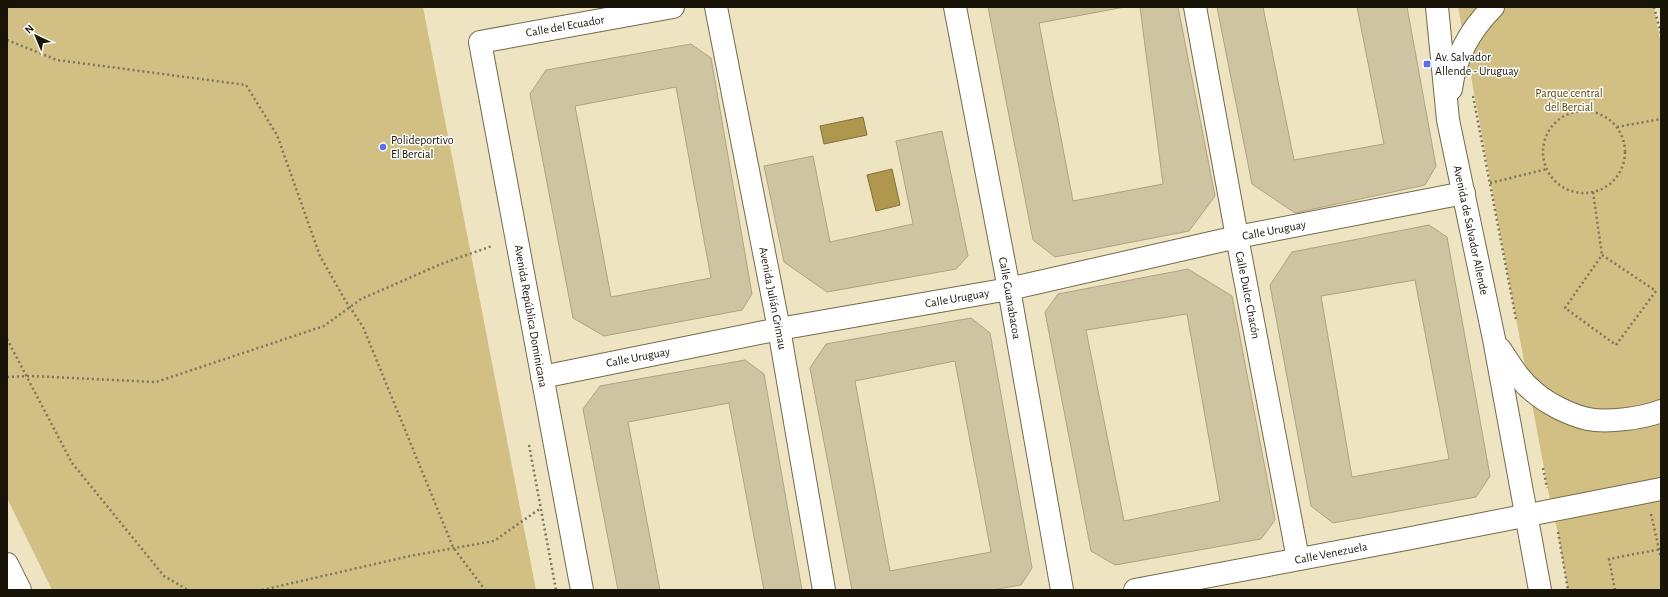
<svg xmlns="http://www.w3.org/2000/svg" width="1668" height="597" viewBox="0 0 1668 597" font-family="'Alegreya Sans',sans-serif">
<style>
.green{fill:#d2bf83}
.water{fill:#af984d;stroke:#827038}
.building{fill:#cfc4a2;stroke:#aea382;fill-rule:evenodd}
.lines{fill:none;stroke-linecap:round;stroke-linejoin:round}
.minor-casing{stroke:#746a4b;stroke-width:24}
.path{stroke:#7d765f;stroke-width:2.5;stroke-dasharray:2 3;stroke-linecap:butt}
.minor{stroke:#fff;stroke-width:22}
.poi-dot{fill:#5c71e8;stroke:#fff;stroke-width:1.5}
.labels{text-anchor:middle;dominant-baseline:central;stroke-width:3;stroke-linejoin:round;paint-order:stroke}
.street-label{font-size:12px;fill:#181408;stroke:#fff}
.poi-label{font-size:12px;fill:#181408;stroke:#fff;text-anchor:start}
.park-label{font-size:12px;fill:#564608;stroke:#fff}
</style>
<rect width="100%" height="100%" fill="#efe4c1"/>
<g class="green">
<polygon points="7,7 423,7 536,590 52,590 7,498"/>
<polygon points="1458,7 1654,7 1661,45 1661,590 1568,590 1558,532 1552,511"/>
</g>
<g class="water">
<polygon points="863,117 867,135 824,144 820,126"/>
<polygon points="892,169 900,205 876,211 867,175"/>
</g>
<g class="building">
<polygon points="988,7 1125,7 1039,23 1073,201 1163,184 1140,7 1178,7 1215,196 1189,231 1055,257 1033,240"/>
<polygon points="1217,7 1263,7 1294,160 1384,144 1357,7 1407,7 1436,166 1425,185 1295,213 1252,184"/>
<path d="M691,44L711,58L752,294L742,310L604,336L573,318L530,94L546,70ZM676,87L711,278L611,297L575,106Z"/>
<polygon points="942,131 968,256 956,269 827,292 784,262 764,166 813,156 830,242 913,224 896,141"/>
<path d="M1429,225L1447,237L1490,476L1476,497L1333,523L1311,506L1270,285L1292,252ZM1415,280L1449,459L1352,477L1321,296Z"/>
<path d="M1188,269L1232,296L1275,520L1261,539L1115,565L1091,551L1045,312L1058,294ZM1187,314L1220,501L1124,521L1086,330Z"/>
<path d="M971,318L990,333L1032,568L1021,585L992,590H852L810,368L826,344ZM955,361L991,552L890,571L855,381Z"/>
<polygon points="745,360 764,374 802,590 764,590 729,403 628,422 660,590 618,590 583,409 600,386"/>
</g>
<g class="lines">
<g class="minor-casing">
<g id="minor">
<polyline points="716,7 779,329 824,590"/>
<polyline points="955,7 1009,289 1062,590"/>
<polyline points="1195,7 1237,237 1298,559"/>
<polyline points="1437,7 1448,120 1494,339 1540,590"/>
<path d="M1451,89C1455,57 1470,30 1493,7"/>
<path d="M1500,349C1510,364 1519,380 1534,392C1548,404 1570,415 1588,419C1607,423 1644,418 1661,411"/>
<polyline points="542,377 779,329 1009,289 1237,237 1464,193"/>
<polyline points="7,564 20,590"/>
<polyline points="582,590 480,42 673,7"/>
<polyline points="1135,590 1406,539 1661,489"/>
</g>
</g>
<g class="path">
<polyline points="1654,7 1661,34"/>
<polyline points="7,40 57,60 246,85 277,135 320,256 345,300 363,327 453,547 485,590"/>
<polyline points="1473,96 1516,319"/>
<circle cx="1584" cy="152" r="41"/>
<polyline points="1617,127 1661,119"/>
<polyline points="1490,183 1547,169"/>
<polyline points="1593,192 1602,255"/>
<polygon points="1602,255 1656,291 1616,345 1565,308"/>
<polyline points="7,339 72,463 164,576 188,590"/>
<polyline points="7,377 31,376 156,382 324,326 361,299 441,264 492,246"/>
<polyline points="529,445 556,590"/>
<polyline points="1543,468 1547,488"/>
<polyline points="1651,514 1661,558"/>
<polyline points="1558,532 1568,590"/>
<polyline points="262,590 410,556 494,541 541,508"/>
<polyline points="1615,590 1609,559 1661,549"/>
</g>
<use href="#minor" class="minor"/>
</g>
<g class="poi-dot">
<rect x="1423" y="60" width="8" height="8" rx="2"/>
<circle cx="383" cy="147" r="4"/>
</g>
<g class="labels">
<g class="street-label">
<text transform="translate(565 26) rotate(-10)">Calle del Ecuador</text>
<text transform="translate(1274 230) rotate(-11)">Calle Uruguay</text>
<text transform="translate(1471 230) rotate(78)">Avenida de Salvador Allende</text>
<text transform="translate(1248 295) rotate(79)">Calle Dulce Chacón</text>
<text transform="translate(773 298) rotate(79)">Avenida Julián Grimau</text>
<text transform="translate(957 298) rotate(-10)">Calle Uruguay</text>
<text transform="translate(1010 298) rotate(80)">Calle Guanabacoa</text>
<text transform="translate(531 316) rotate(80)">Avenida República Dominicana</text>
<text transform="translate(638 357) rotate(-11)">Calle Uruguay</text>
<text transform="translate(1331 553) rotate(-11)">Calle Venezuela</text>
</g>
<g class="poi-label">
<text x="1435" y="57">Av. Salvador<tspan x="1435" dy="14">Allende - Uruguay</tspan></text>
<text x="391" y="140">Polideportivo<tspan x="391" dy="14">El Bercial</tspan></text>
</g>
<g class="park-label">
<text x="1569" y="93">Parque central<tspan x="1569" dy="14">del Bercial</tspan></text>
</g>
</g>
<rect width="1668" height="597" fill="none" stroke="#181408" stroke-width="16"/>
<g transform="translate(36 36) rotate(316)" stroke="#ffffff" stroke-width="3" paint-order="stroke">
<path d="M0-3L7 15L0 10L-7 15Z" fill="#181408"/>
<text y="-6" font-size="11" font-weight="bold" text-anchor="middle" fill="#181408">N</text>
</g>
</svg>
